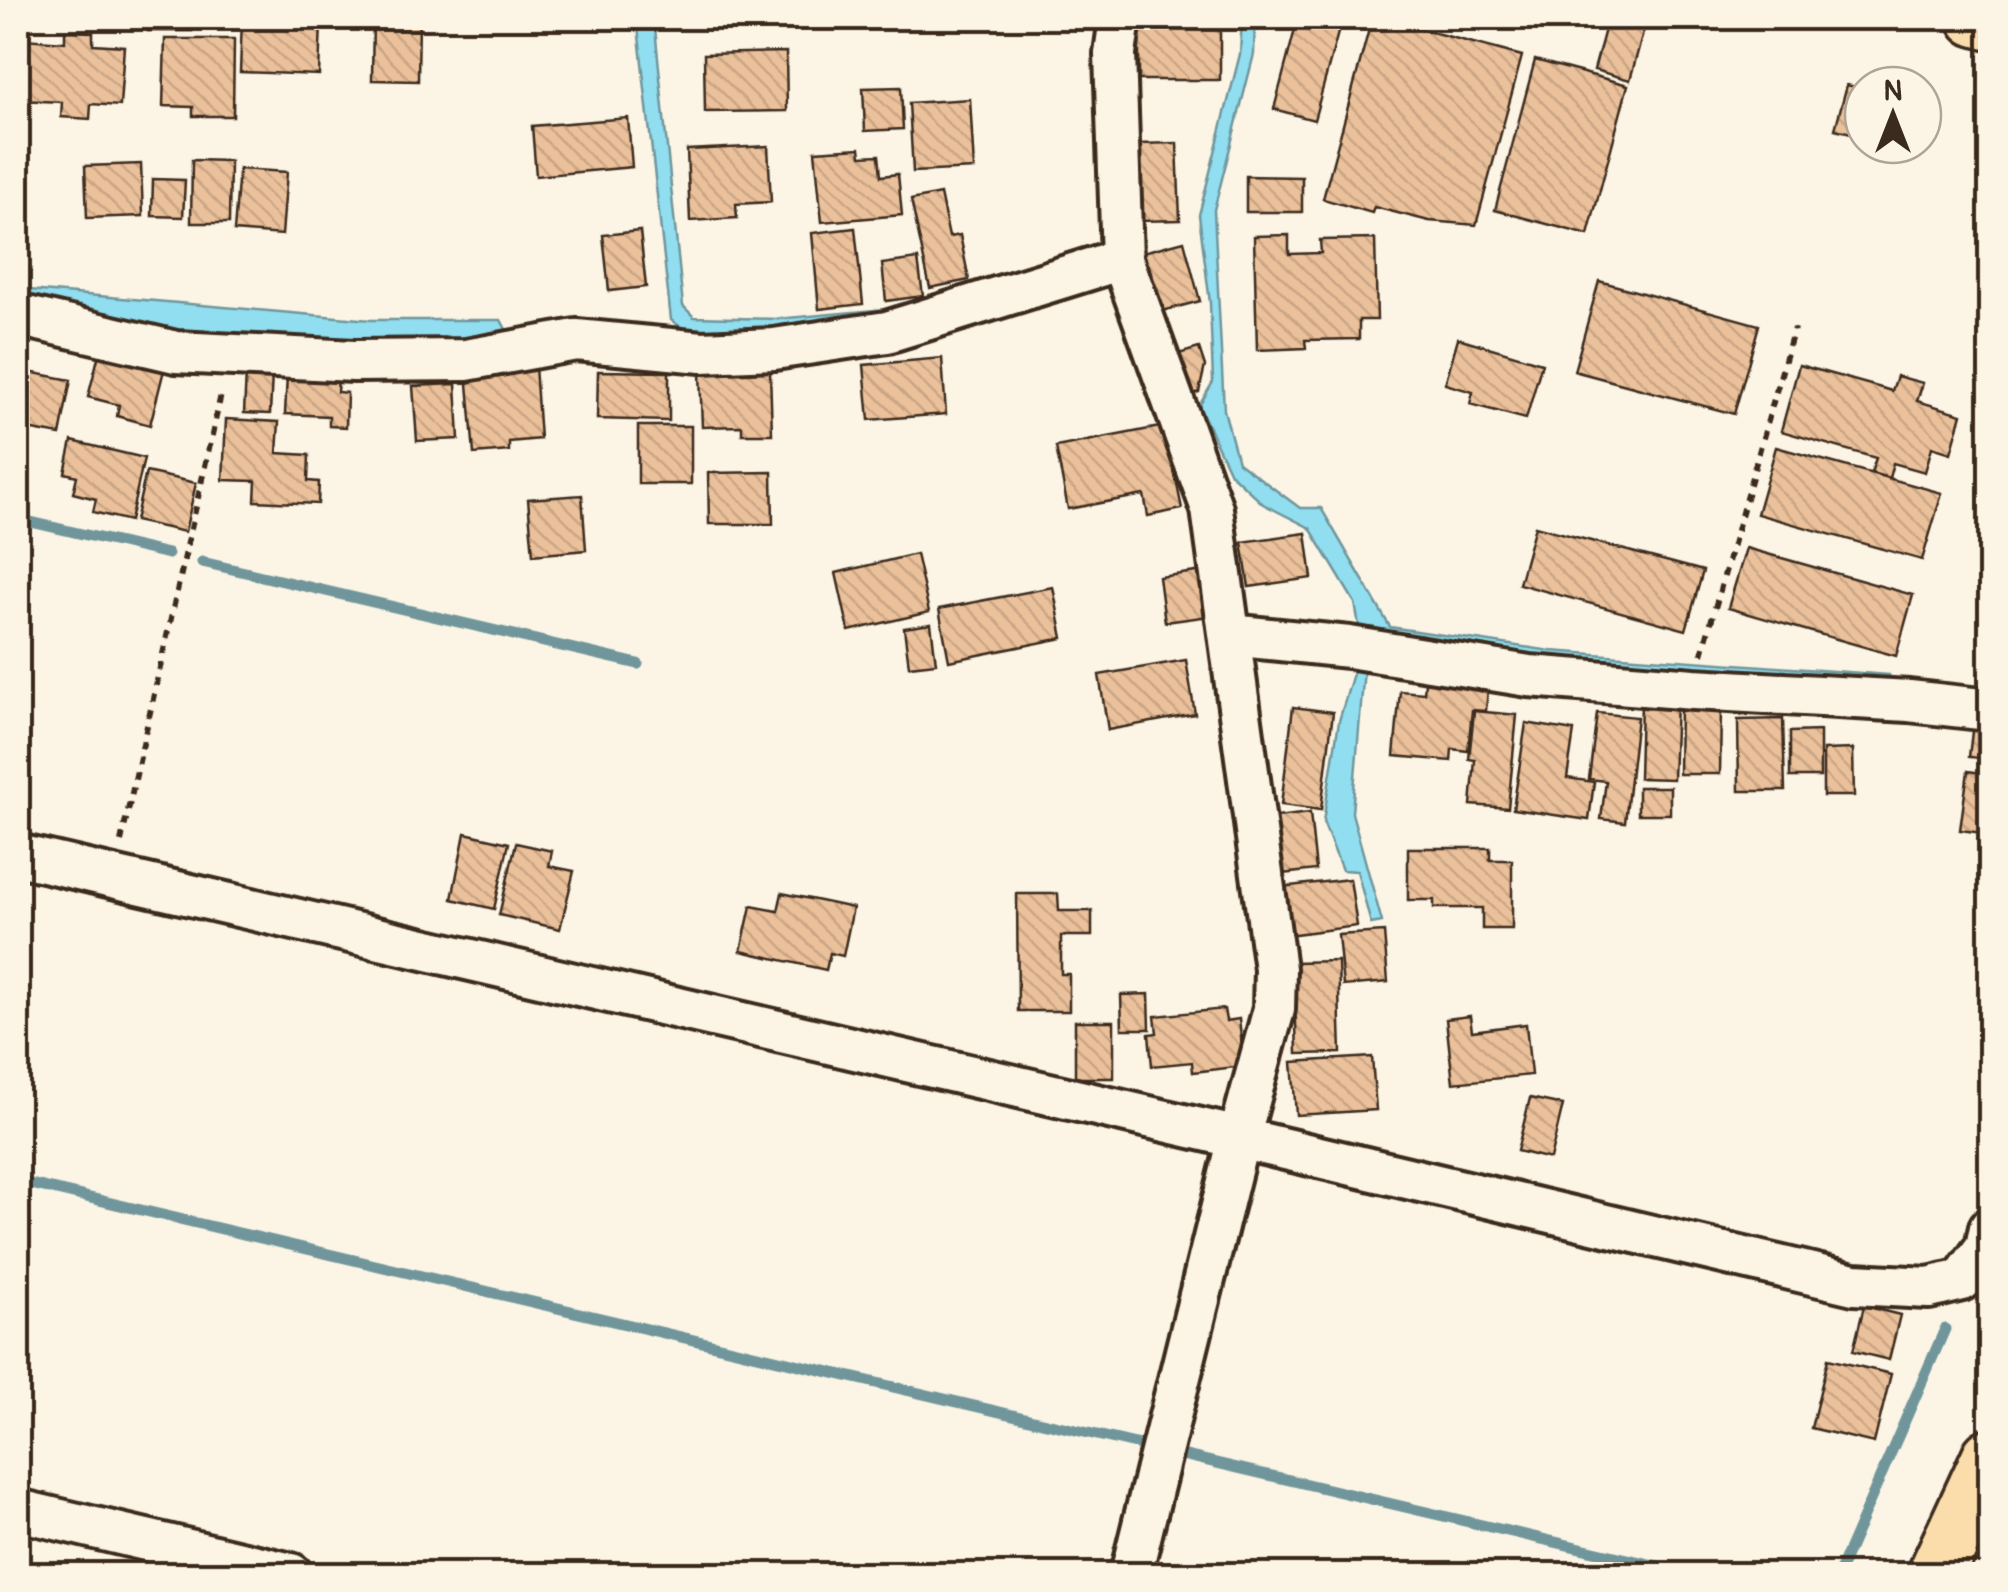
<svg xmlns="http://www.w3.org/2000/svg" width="2008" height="1592" viewBox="0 0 2008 1592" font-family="Pangolin,sans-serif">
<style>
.water{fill:#91def0;stroke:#6f969c;stroke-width:2.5}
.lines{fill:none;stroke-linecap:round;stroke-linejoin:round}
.stream{stroke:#6f969c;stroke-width:11}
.building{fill:url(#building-back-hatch);stroke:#3b2a1e;stroke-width:2.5}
.street-casing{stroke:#3b2a1e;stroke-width:48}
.primary-casing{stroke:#3b2a1e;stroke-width:62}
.path{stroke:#3b2a1e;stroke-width:6;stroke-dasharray:8 8;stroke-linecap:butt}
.street{stroke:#fcf5e5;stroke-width:40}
.primary{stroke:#fbddab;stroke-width:55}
</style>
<defs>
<pattern id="building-back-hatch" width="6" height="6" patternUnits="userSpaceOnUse" patternTransform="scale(2.5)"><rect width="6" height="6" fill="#ebc19b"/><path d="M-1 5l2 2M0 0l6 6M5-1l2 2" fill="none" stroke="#caa685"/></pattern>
</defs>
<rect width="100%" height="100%" fill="#fcf5e5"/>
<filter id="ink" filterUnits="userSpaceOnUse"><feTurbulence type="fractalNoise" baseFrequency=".01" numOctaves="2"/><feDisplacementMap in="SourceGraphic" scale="20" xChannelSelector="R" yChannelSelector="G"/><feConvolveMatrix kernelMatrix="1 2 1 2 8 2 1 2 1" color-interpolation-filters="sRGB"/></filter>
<g filter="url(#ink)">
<g class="water">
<polygon points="637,18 654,18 683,306 694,317 777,319 897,308 976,284 899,315 775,332 688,332 671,320"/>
<polygon points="1242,18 1255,19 1254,54 1214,210 1224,410 1238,462 1300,508 1321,508 1390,627 1551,651 1889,675 1893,684 1364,669 1352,813 1382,922 1371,924 1357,871 1342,870 1323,822 1339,721 1362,643 1355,603 1310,528 1263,504 1230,473 1199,406 1213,382 1210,303 1199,215 1240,54"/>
<polygon points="18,289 371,320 501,320 509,335 359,345 178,333 18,300"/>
</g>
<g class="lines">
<g class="stream">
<polyline points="18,519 168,554"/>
<polyline points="202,562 638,664"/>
<polyline points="18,1181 1144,1446"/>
<polyline points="1182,1455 1692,1574"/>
<polyline points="1838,1574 1945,1329"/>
</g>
</g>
<g class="building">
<rect x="148" y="18" width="44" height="13"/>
<polygon points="373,18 419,18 418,81 372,80"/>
<polygon points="1298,18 1342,18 1314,120 1274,109"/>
<polygon points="1372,18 1379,18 1522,56 1476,225 1429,221 1374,207 1372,213 1323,199"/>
<polygon points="1608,18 1647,18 1630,80 1594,70"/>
<polygon points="242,19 321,22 319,75 240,72"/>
<rect x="1139" y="19" width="81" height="61"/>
<polygon points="65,31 93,32 93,44 124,46 120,106 91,104 90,119 61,117 62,102 19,100 23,39 65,42"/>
<polygon points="165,39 234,39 233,116 193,116 193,107 163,106"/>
<polygon points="786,52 787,111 705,112 704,54"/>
<polygon points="1535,60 1628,85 1588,235 1495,210"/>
<polygon points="1847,85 1863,89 1863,136 1835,129"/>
<polygon points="901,87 903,129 865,131 863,88"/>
<polygon points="970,99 974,169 913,172 909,103"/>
<polygon points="1923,104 1934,107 1923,152 1896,145 1923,145"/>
<polygon points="628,118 632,167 536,176 532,126"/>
<polygon points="1177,143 1180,220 1139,221 1137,144"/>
<polygon points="768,146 771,202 736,204 737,218 690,221 687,150"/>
<polygon points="860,148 861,156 879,155 881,176 898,174 902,215 822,222 815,151"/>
<polygon points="192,160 230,161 229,223 191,223"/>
<polygon points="141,164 143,216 87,218 85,166"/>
<polygon points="18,169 28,169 29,214 18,214"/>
<polygon points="239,169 287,172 282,235 234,231"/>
<polygon points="1246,176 1302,177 1302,212 1246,212"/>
<polygon points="153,179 185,180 183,217 152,216"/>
<polygon points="940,194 949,237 960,235 969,280 930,288 911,200"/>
<polygon points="855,228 863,304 819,309 812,233"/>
<polygon points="640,231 646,287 609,291 603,235"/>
<polygon points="1289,235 1289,254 1321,253 1320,240 1375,239 1377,320 1359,320 1359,339 1305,340 1306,348 1257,350 1254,236"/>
<polygon points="1184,241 1200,301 1159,312 1143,252"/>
<polygon points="918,259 923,296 886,301 882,264"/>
<polygon points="1599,281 1759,325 1734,414 1574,371"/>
<polygon points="1458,338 1542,363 1526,419 1470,404 1473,392 1445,384"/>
<polygon points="1199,348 1205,366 1199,392 1187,396 1175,355"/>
<polygon points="99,354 164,370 150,425 117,416 119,405 88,397"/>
<polygon points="942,358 946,414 869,420 864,365"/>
<polygon points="1799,365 1892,391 1897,376 1923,383 1917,401 1962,414 1951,453 1932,447 1925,472 1893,463 1889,478 1871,473 1876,458 1781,431"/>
<polygon points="535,366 540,439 509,442 509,451 474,454 467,372"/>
<polygon points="18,370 71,380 60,435 27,429 26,434 18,432"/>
<polygon points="598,371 669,372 669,421 597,419"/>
<polygon points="770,371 772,434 742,434 742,426 702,427 700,373"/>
<polygon points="246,373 272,374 270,414 244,413"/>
<polygon points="287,375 338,378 337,392 347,393 346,427 329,426 329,416 285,414"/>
<polygon points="456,384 459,439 417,441 413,386"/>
<polygon points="226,419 279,422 277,453 309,455 308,481 319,482 318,504 255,501 256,481 223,480"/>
<rect x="638" y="426" width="53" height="58"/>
<polygon points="1165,426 1182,509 1148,516 1144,495 1068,509 1056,447"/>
<polygon points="72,441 144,458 130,521 93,512 96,499 73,493 77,476 65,473"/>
<polygon points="1776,447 1942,493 1922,560 1757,514"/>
<polygon points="146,472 196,483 185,532 135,521"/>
<polygon points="772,472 773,524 709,524 708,473"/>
<polygon points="582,495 586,550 533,555 528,499"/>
<polygon points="1535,526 1703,571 1686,630 1519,584"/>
<polygon points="1306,533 1312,578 1249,587 1242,542"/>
<polygon points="1746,548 1913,595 1896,656 1728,608"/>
<polygon points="916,554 929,612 849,631 836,573"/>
<polygon points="1204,571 1210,616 1165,622 1159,577"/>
<polygon points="1053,587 1063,638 949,661 939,609"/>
<polygon points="931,624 936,663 909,666 904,628"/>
<polygon points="1186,660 1195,714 1108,730 1099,675"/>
<polygon points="1425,682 1488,688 1486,711 1472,710 1468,751 1452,749 1451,761 1394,756 1400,691 1424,693"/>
<polygon points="1641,702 1676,703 1673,779 1639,778"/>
<polygon points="1680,706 1721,707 1720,774 1679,774"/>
<polygon points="1293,707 1333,712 1321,810 1281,805"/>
<polygon points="1474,711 1517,715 1508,808 1471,805 1475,760 1469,759"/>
<polygon points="1597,713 1637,717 1625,822 1601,819 1606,781 1589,779"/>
<polygon points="1783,719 1785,791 1739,791 1738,720"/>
<polygon points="1526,723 1574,731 1567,778 1594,782 1589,820 1513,809"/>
<polygon points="1973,723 1990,725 1990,759 1969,757"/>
<polygon points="1820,731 1820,777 1790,777 1790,732"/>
<polygon points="1853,749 1854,796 1823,796 1823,750"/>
<polygon points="1968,771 1990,774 1990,834 1960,830"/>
<rect x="1638" y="787" width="32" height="27"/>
<polygon points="1310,813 1316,870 1282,874 1276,817"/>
<polygon points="465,833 509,843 494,909 452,899"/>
<polygon points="516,843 552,851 549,866 574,871 560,929 499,915"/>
<polygon points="1408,848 1490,848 1490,860 1512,860 1512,929 1482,929 1482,908 1434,908 1434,900 1408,900"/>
<polygon points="1350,879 1357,926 1287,935 1281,887"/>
<polygon points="782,893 853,908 843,956 830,953 826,970 741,951 751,906 778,911"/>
<polygon points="1017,894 1058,894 1059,911 1092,911 1092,936 1061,936 1061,974 1069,974 1069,1011 1018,1011"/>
<polygon points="1384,932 1388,982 1343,986 1338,935"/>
<polygon points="1338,961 1341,1053 1297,1054 1294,962"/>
<polygon points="1149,994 1150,1029 1122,1029 1121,995"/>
<polygon points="1224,1009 1226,1021 1239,1019 1244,1066 1193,1072 1192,1062 1152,1066 1149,1034 1157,1033 1155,1016"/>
<polygon points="1470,1016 1472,1031 1526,1024 1531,1075 1453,1083 1446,1019"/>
<rect x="1075" y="1021" width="39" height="57"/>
<polygon points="1372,1057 1376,1110 1296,1115 1292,1062"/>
<polygon points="1530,1098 1563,1105 1550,1159 1517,1151"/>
<polygon points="1864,1306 1900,1315 1889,1360 1853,1351"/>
<polygon points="1828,1359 1891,1374 1874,1443 1811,1428"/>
</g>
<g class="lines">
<g class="street-casing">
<g id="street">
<polyline points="1120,18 1115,54 1122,259 1212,509 1275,969 1274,1009 1239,1138 1131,1574"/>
<polyline points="18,315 176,352 354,361 466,360 576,340 702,352 774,349 887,332 1122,259"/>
<polyline points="1230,635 1349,647 1529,676 1694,689 1909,701 1990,710"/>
<polyline points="18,855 1239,1138 1854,1284 1929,1288 1962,1280 1986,1247 1990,1228"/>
<polyline points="18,1510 291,1574"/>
</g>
</g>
<g class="primary-casing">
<g id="primary">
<polyline points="1976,18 1990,22"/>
<polyline points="1936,1574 1990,1457"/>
</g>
</g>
<g class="path">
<polyline points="1702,654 1794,328"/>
<polyline points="121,842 222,390"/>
</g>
<use href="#street" class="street"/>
<use href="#primary" class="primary"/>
</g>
</g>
<rect width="2008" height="1592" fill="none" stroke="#fcf5e5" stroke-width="60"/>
<rect x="30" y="30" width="1948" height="1532" fill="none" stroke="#3b2a1e" stroke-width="4" filter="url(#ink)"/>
<g transform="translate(1893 115)"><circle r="48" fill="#fcf5e5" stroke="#afa495" stroke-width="2.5"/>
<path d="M0-8L18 38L0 25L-18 38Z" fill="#3b2a1e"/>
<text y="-15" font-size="28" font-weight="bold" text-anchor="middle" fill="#3b2a1e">N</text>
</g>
</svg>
